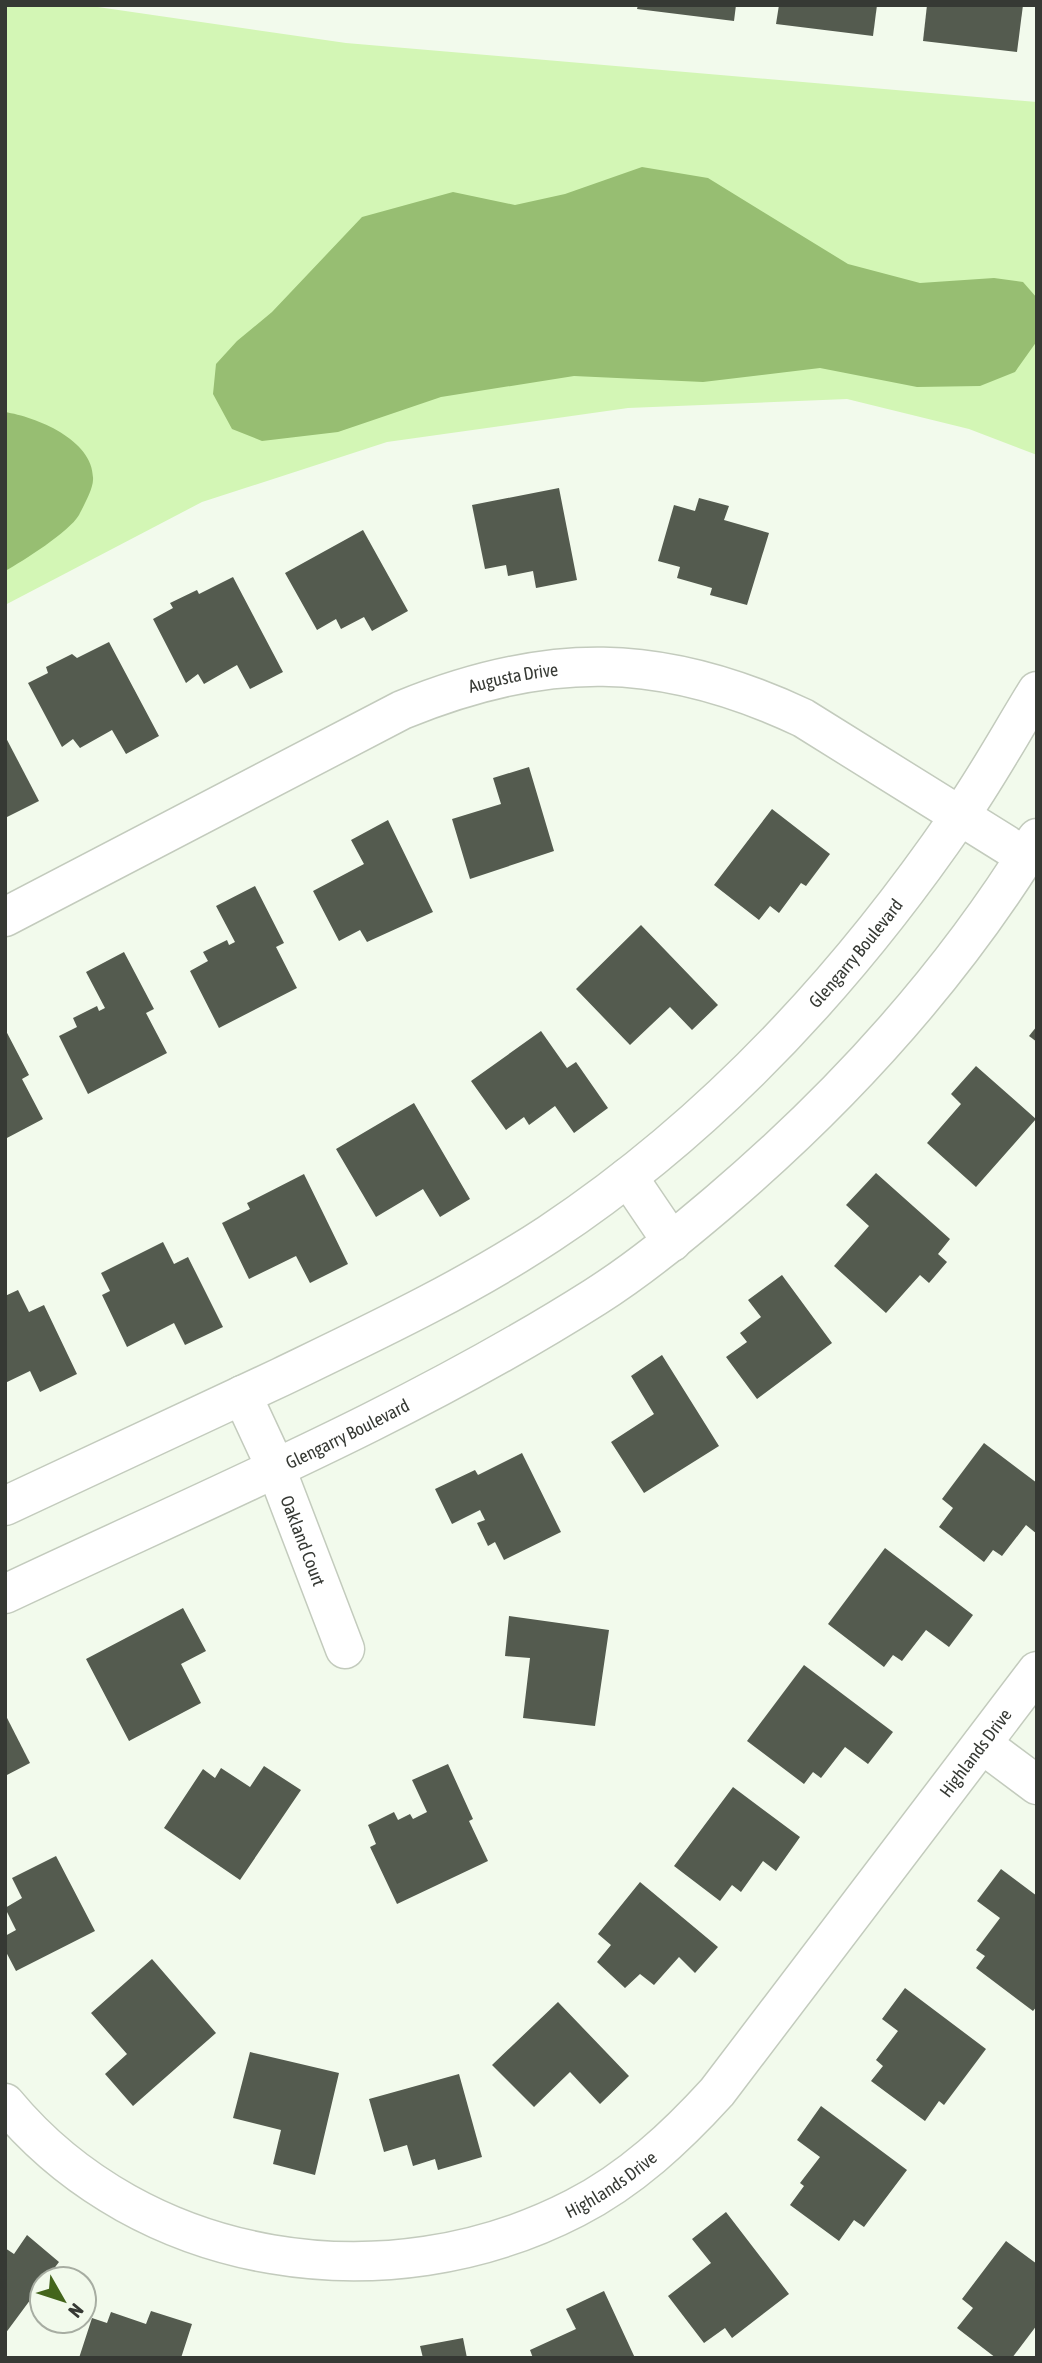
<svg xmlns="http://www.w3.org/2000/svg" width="1042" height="2363" viewBox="0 0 1042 2363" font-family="'Asap Condensed',sans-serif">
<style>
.green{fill:#d3f6b5}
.water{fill:#97be72}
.building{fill:#545b4f}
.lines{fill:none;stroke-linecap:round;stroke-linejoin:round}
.street-casing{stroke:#c3cbbd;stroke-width:41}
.secondary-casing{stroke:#c3cbbd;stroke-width:41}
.street{stroke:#fff;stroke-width:38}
.secondary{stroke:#fff;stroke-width:38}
.labels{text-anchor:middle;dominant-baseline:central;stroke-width:7;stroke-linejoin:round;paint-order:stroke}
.street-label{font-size:18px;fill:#363934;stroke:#f2faec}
</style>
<rect width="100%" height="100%" fill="#f2faec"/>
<polygon class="green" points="5,5 84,5 346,43 1037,102 1037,455 969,429 847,399 628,408 387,442 202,502 5,605"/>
<g class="water">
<polygon points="642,167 708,178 848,264 920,283 994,278 1023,282 1037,298 1037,341 1015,372 980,386 917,387 820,368 703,382 574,376 441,397 338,432 262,441 232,429 213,394 216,364 237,341 272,312 362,217 453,192 515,205 565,194"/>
<path d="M5,412C36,417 95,440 93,480C93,489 83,507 79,515C69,532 23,561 5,571Z"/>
</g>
<g class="building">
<polygon points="638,5 736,5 734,21 637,9"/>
<polygon points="779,5 877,5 873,36 776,24"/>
<polygon points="927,5 1023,5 1017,52 923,41"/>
<polygon points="559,488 577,580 536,588 533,571 508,576 506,565 485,569 472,505"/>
<polygon points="699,498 729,506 724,520 769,533 747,605 710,595 712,588 677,578 680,567 658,561 674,505 695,511"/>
<polygon points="363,530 408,611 372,631 364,617 341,629 336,619 317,630 285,573"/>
<polygon points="233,577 283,672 250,689 237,665 204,684 198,674 186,683 153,619 173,608 170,603 197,590 199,594"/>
<polygon points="109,642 159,736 126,754 112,730 80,748 73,739 62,747 28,683 48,673 46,667 72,654 77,658"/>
<polygon points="5,736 39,801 5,818"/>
<polygon points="529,767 554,851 470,879 452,819 501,804 493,778"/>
<polygon points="772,809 830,854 806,886 801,883 779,913 770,906 759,920 714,885"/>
<polygon points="388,820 433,912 367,942 360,930 339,941 313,891 364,864 351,840"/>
<polygon points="255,886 284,943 276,947 297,988 219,1028 190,971 208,961 203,952 227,940 229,945 235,942 216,906"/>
<polygon points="641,925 718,1005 692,1030 670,1007 630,1045 576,989"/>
<polygon points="124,952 154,1009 146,1013 167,1053 88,1094 59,1036 77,1027 73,1018 97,1006 99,1011 105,1008 86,972"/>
<polygon points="1037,1026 1037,1042 1029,1036"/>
<polygon points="5,1029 29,1075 22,1079 43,1119 5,1139"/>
<polygon points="541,1031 567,1068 576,1062 608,1108 574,1133 555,1106 529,1125 524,1117 506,1130 471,1081"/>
<polygon points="976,1066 1036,1119 976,1187 927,1143 961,1104 951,1094"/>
<polygon points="414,1103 470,1199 440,1217 423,1189 376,1217 336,1149"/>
<polygon points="876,1173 950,1239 938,1254 947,1262 929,1283 920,1275 886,1313 834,1266 869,1226 846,1205"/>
<polygon points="304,1174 348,1264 310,1283 296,1256 249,1279 222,1223 250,1209 247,1203"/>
<polygon points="163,1242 174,1264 188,1257 223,1327 185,1345 174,1323 127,1347 102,1295 110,1291 101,1273"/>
<polygon points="782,1275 832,1343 757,1399 726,1357 747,1342 740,1333 761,1317 748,1300"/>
<polygon points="18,1290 29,1312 44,1305 77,1374 40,1392 30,1371 5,1383 5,1296"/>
<polygon points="662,1355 719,1446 644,1493 611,1442 654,1414 631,1376"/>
<polygon points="984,1443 1037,1483 1037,1534 1026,1525 1002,1556 993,1550 984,1562 939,1527 953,1508 942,1499"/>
<polygon points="522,1453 561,1532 504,1560 495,1542 488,1546 477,1523 485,1520 480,1510 452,1524 435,1489 475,1470 478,1475"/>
<polygon points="885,1548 973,1615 949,1647 926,1630 902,1661 893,1655 884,1667 828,1624"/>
<polygon points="183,1608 206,1651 181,1664 201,1703 129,1741 86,1659"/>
<polygon points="509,1616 609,1630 595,1726 523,1718 530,1658 505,1656"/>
<polygon points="804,1665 893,1732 868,1764 845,1747 821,1778 813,1772 804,1784 747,1741"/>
<polygon points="5,1714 30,1763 5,1776"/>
<polygon points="448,1764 473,1819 469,1821 488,1861 397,1904 370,1847 376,1844 368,1825 394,1812 398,1820 410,1814 413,1819 427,1812 412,1780"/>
<polygon points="264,1766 301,1790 240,1880 164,1828 203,1769 215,1778 221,1768 250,1787"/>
<polygon points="733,1787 800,1837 776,1871 763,1861 741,1892 732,1885 720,1901 674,1866"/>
<polygon points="56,1856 95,1931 16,1971 5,1950 5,1936 16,1930 5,1908 22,1898 12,1878"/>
<polygon points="1001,1869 1037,1896 1037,2006 1033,2011 976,1968 985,1956 976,1950 1000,1918 977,1901"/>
<polygon points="640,1882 718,1947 695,1973 679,1957 654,1985 640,1974 625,1988 597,1962 611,1945 598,1934"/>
<polygon points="152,1959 216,2033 133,2106 105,2074 127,2054 91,2013"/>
<polygon points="905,1988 986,2049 944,2105 939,2101 925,2121 871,2081 883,2066 876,2060 898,2031 882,2019"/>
<polygon points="558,2002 629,2076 600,2104 570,2072 534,2107 492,2065"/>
<polygon points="250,2052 339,2073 315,2175 273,2164 281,2130 233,2118"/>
<polygon points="459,2074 482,2157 438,2170 435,2159 413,2166 407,2145 384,2152 369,2099"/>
<polygon points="821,2106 907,2170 864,2227 854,2220 839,2241 790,2205 804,2186 800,2183 820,2157 797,2140"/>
<polygon points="726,2212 789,2294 732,2338 725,2328 704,2343 668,2296 711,2263 692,2239"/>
<polygon points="27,2235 59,2262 46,2279 42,2279 42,2284 5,2334 5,2248 14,2254"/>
<polygon points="1006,2241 1037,2264 1037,2325 1012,2358 996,2358 957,2328 973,2308 962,2299"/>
<polygon points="604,2291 635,2358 533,2358 530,2350 576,2329 566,2309"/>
<polygon points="151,2311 192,2324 181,2358 79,2358 92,2318 107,2323 111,2312 146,2324"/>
<polygon points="463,2338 467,2358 423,2358 420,2346"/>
</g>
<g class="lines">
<g class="street-casing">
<g id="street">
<path id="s1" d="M5,917L402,710C546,651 661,651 803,718L1026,857"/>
<path id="s2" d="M242,1395L275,1466L345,1649"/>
<polyline points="982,1744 1037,1785"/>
<path id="s3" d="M5,2103C143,2269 387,2305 575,2208C630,2180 676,2137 717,2092L1037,1671"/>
</g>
</g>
<g class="secondary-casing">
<g id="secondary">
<polyline points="628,1177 672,1242"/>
<path id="s4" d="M5,1506C97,1463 189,1420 281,1377C372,1333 464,1290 549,1234C713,1125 848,979 959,817C987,777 1011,733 1037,691"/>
<path id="s5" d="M5,1594C204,1500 409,1415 595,1297C639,1269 680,1235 719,1202C841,1098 953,975 1037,838"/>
</g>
</g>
<use href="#street" class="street"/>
<use href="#secondary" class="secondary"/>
</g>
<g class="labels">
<g class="street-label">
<text stroke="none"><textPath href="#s1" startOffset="564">Augusta Drive</textPath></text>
<text stroke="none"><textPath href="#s4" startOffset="1026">Glengarry Boulevard</textPath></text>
<text stroke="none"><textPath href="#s5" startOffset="378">Glengarry Boulevard</textPath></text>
<text stroke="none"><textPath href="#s2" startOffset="158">Oakland Court</textPath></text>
<text stroke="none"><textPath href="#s3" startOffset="1236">Highlands Drive</textPath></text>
<text stroke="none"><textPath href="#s3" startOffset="668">Highlands Drive</textPath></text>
</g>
</g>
<rect width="1042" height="2363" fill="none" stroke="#363934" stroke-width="14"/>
<g transform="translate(63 2300) rotate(129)"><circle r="33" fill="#f2faec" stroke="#a7ada2" stroke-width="2"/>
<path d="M0-5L12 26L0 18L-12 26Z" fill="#44651c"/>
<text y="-10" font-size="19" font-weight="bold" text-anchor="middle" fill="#363934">N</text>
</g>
</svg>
